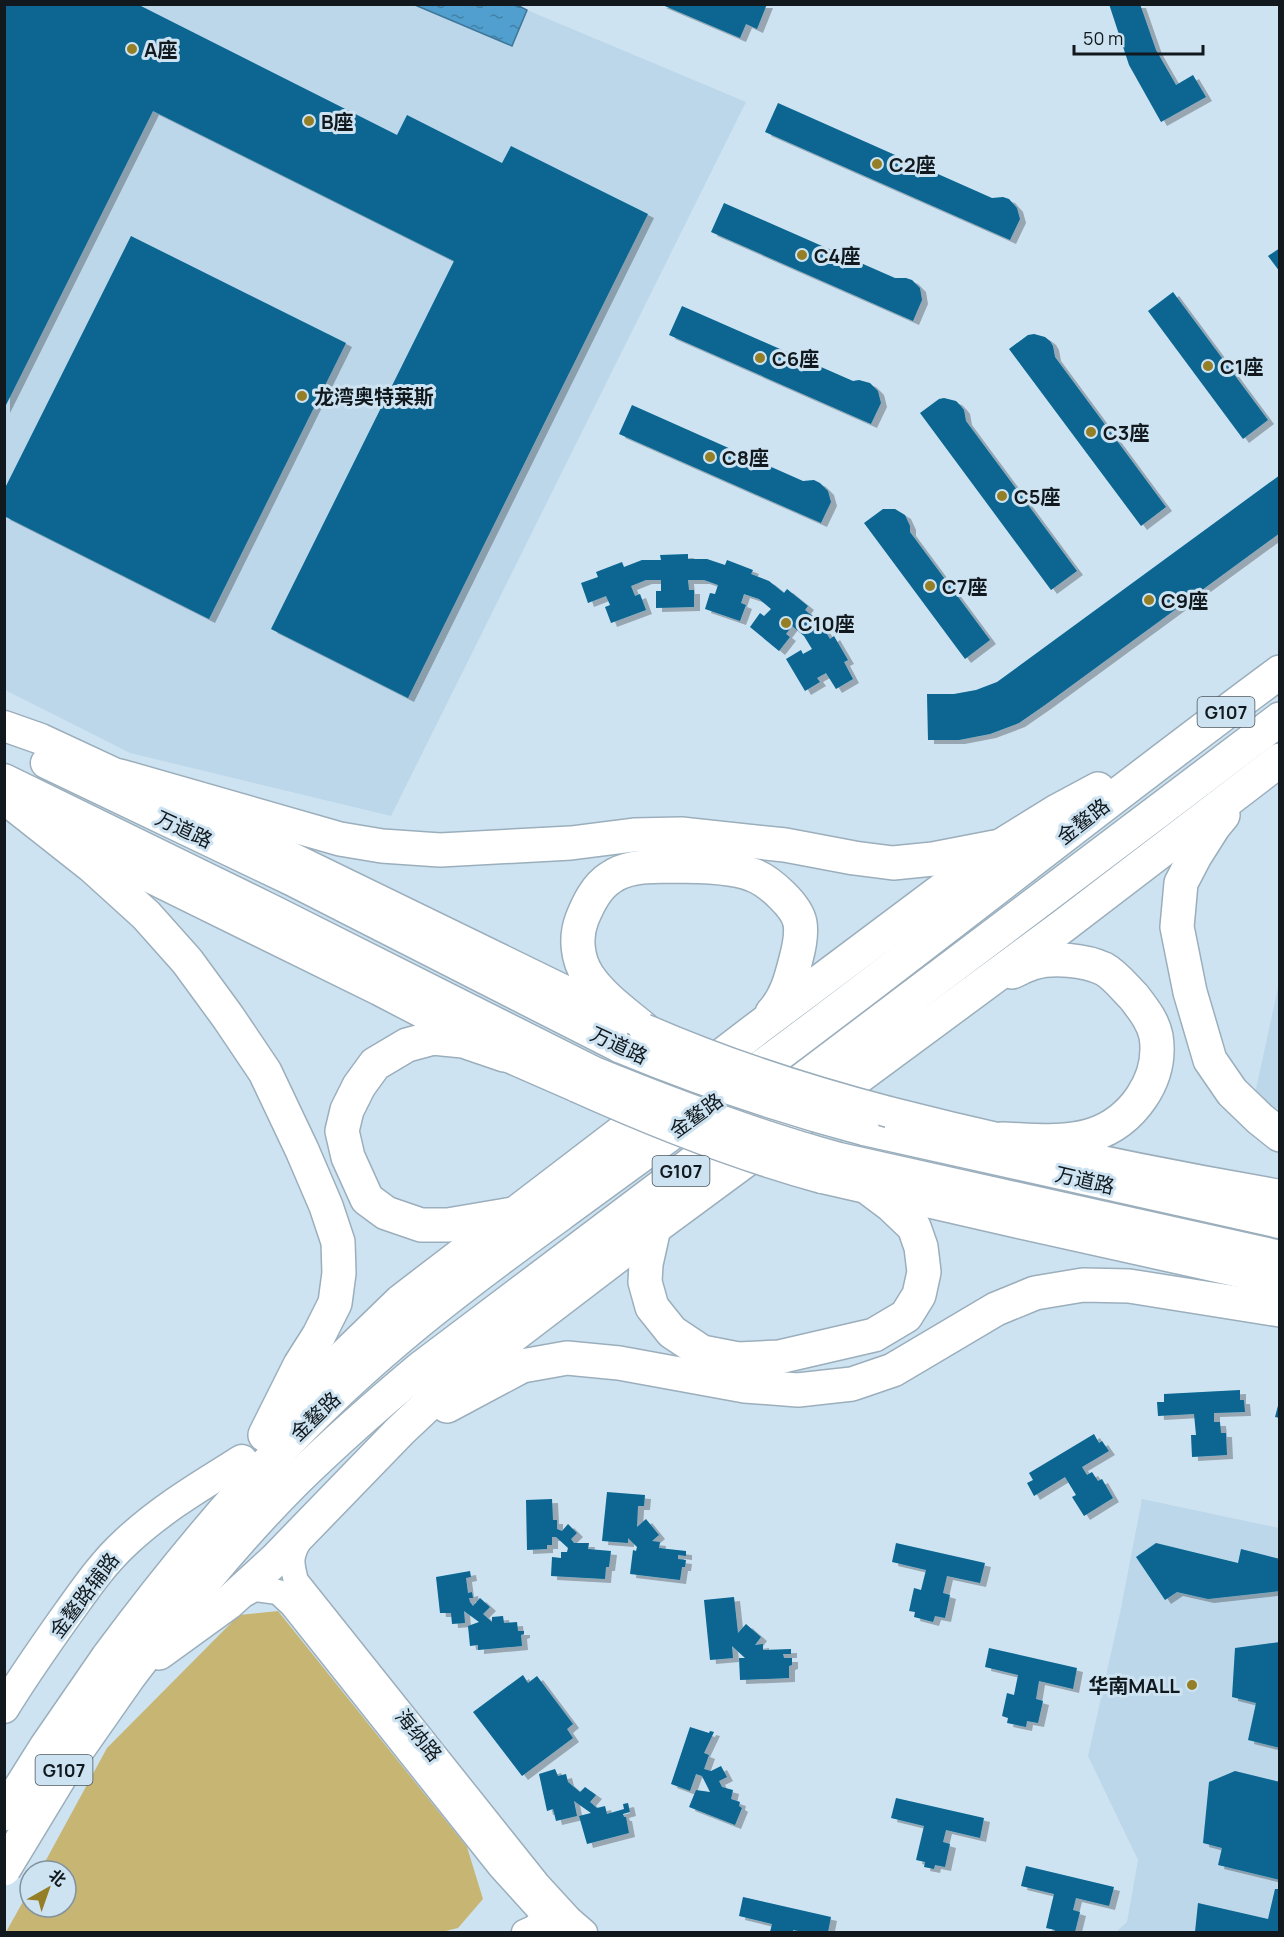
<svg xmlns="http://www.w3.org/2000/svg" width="1284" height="1937" viewBox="0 0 1284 1937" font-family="Manrope,'Noto Sans SC',sans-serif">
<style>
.built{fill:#bcd7ea}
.green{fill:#c7b574}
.water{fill:url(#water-ripples);stroke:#3e7799;stroke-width:1.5}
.building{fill:#086692;filter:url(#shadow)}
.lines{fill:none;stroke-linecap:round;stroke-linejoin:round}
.minor-casing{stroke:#9baebc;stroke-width:27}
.major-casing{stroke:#9baebc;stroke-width:33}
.highway-casing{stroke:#9baebc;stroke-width:36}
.minor{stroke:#fff;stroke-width:24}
.major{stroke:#fff;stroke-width:30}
.highway{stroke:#fff;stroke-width:33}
.major-bridge-casing{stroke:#9baebc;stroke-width:33;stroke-linecap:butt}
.highway-bridge-casing{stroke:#9baebc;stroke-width:36;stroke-linecap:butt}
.major-bridge{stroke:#fff;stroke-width:30}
.highway-bridge{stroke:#fff;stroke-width:33}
.poi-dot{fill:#947e26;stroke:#cee3f1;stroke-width:2}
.labels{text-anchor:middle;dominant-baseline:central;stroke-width:6;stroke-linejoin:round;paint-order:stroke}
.shield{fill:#cee3f1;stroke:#4a565d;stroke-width:1.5}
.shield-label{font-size:18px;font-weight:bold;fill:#11191e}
.poi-label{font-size:20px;font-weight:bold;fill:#11191e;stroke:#cee3f1;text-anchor:start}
.street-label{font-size:20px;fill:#11191e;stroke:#cee3f1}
</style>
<defs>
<pattern id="water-ripples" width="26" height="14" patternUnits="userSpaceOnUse" patternTransform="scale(1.5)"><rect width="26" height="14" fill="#519fce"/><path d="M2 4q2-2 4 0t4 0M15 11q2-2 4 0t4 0" fill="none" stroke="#4281a7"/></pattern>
<filter id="shadow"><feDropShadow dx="6" dy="4" stdDeviation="0" flood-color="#0004"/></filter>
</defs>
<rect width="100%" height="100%" fill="#cee3f1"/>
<g class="built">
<polygon points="4,5 415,5 512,45 527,10 746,102 391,816 130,753 5,690"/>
<polygon points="1279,983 1279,1109 1253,1103"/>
<polygon points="1142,1499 1279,1528 1279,1932 1116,1932 1127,1922 1138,1860 1088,1756 1120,1613"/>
</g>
<polygon class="green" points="278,1611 467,1847 483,1899 458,1928 442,1932 6,1932 30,1889 30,1907 66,1907 66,1871 40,1871 107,1748 239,1615"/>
<polygon class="water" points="515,4 527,10 512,46 415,5"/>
<g class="building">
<polygon points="4,4 137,4 397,135 407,115 502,163 511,146 648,214 408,698 271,629 454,261 153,111 4,409"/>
<polygon points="660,4 767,4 757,29 746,24 740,38"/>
<polygon points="1109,4 1140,4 1156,50 1176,85 1193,75 1206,97 1161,122 1129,65"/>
<polygon points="778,103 992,198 1003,197 1009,199 1017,208 1020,219 1010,240 765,132"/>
<polygon points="724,203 895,278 906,278 912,280 920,288 922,300 913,321 711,232"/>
<polygon points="131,236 346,343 209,619 4,516 4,490"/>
<polygon points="1280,248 1280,272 1268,256"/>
<polygon points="1173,292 1268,420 1243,439 1148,311"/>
<polygon points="682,306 853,381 859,380 870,383 878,391 881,403 871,424 669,335"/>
<polygon points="1034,334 1045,337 1050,341 1053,346 1055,357 1166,507 1141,526 1009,349 1028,335"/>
<polygon points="944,398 956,401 960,405 964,410 966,421 1077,571 1051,590 920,413 939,399"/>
<polygon points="632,405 803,481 814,480 820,483 828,491 831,502 821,523 619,434"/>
<polygon points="1280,475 1280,533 1045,705 1019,723 990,734 959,740 928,740 927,694 954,694 976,690 997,682"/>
<polygon points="883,509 895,509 905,515 910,526 910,532 990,640 965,659 864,523"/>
<polygon points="688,554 688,559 707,559 725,565 727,560 753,570 751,574 769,581 784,593 787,589 808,606 805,610 820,622 830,639 834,636 848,660 844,662 853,679 836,689 826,673 817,678 820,682 805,691 786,659 801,650 803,654 812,649 804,636 792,626 786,634 790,637 779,651 750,627 760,613 764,616 771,609 759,599 744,594 741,603 746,605 740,621 705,609 710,593 715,594 718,585 704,580 688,580 689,590 694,590 694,607 656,608 656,591 661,591 661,580 646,580 631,586 635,596 640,594 646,610 611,623 605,607 610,605 606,596 588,603 581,583 598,577 596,572 622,562 624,567 642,560 661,560 660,555"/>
<polygon points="1240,1390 1240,1400 1244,1400 1245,1412 1214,1413 1214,1422 1220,1422 1221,1433 1226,1433 1227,1455 1192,1457 1191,1435 1196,1435 1194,1414 1158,1416 1157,1402 1164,1402 1164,1394"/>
<polygon points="1279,1402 1280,1402 1280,1418 1275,1417"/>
<polygon points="1094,1434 1099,1443 1102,1441 1109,1451 1082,1467 1087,1475 1092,1472 1098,1481 1102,1479 1113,1498 1084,1516 1072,1497 1076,1495 1065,1477 1034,1496 1027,1483 1033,1480 1029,1473"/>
<polygon points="607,1492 645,1495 644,1506 638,1506 637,1527 646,1519 659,1535 652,1541 660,1542 659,1548 686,1551 686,1556 678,1555 678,1559 686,1560 685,1567 682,1567 680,1580 630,1574 633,1550 636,1551 637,1547 628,1538 628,1543 602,1541"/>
<polygon points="552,1499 553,1520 557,1520 557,1529 562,1531 568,1524 577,1533 571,1539 574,1543 589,1543 588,1549 611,1551 609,1567 606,1567 605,1579 551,1576 552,1557 561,1558 561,1552 567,1552 568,1548 556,1537 552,1537 552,1545 547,1545 547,1549 527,1550 526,1500"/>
<polygon points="896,1543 985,1563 980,1583 947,1576 943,1593 950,1595 945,1618 935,1616 933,1622 914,1617 915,1612 909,1611 914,1588 921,1590 926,1570 892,1562"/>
<polygon points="1156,1543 1238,1563 1241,1549 1280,1559 1280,1591 1208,1599 1177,1592 1165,1600 1136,1557"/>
<polygon points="470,1571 471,1577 466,1578 468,1593 472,1592 473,1598 469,1598 470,1602 473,1606 480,1598 490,1607 483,1614 492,1622 492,1617 503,1616 504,1623 517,1622 518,1631 524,1631 524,1634 521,1635 522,1646 478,1650 478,1645 470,1646 468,1626 479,1622 464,1611 465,1623 452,1624 451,1613 440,1613 436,1577"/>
<polygon points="734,1597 738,1633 746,1624 761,1637 755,1645 763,1644 763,1650 791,1649 791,1654 783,1654 784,1658 792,1658 792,1665 789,1666 789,1678 740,1680 739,1658 745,1658 732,1646 733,1658 710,1660 704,1600"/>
<polygon points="1280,1642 1280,1748 1248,1740 1256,1703 1232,1697 1235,1648"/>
<polygon points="989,1648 1077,1668 1073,1689 1039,1681 1036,1699 1043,1701 1038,1723 1027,1721 1026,1727 1007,1723 1008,1718 1002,1716 1007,1693 1014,1695 1018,1675 985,1667"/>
<polygon points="523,1675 528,1683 537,1676 573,1724 567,1729 573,1738 522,1776 473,1712"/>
<polygon points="690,1727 709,1733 710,1731 714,1732 704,1753 709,1755 704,1769 711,1771 721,1766 727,1777 719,1781 722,1787 733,1790 731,1799 740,1802 739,1806 742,1808 735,1825 689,1807 696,1790 710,1792 702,1776 696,1774 690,1791 671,1784"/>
<polygon points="555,1769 558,1776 566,1774 568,1782 580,1792 585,1787 596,1795 590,1802 597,1808 605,1806 607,1814 624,1809 623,1804 628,1803 630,1812 623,1814 624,1817 626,1817 629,1833 587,1844 579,1816 591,1813 574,1801 577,1816 556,1821 553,1809 547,1811 539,1774"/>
<polygon points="1235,1771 1280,1782 1280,1880 1218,1865 1222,1848 1203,1843 1209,1782"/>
<polygon points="896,1798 984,1818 980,1838 946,1830 943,1842 950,1844 945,1867 935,1865 934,1869 924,1867 925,1862 916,1860 924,1826 891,1818"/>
<polygon points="1026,1866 1114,1887 1109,1906 1076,1898 1073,1910 1080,1912 1075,1932 1054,1932 1055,1930 1046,1928 1054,1894 1021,1886"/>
<polygon points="1275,1889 1280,1889 1280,1932 1195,1932 1198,1903 1268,1919"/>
<polygon points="743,1897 831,1917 828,1932 804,1932 793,1930 793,1932 770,1932 772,1924 739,1916"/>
</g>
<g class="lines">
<g class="minor-casing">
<g id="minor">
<path d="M301,1538C290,1556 291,1562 296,1581L537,1883L570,1919L585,1932"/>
<polyline points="236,1599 255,1589 278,1592 292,1605 501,1868 559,1932"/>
<polyline points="524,1932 533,1928 556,1909"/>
</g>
</g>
<g class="major-casing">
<g id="major">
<polyline points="4,726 41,739 202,814 623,1019"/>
<polyline points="46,763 291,880 621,1048"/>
<polyline points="4,779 274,911 594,1072"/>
<polyline points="68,837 379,990 504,1055 577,1087"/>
<path d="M889,1112C1018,1145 1148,1172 1280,1195"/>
<polyline points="864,1130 1280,1223"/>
<polyline points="839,1158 1280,1256"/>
<polyline points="822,1178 1014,1222 1280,1281"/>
<path d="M4,1708C24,1675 46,1644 68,1613C86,1588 103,1563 126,1542C161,1509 202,1485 242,1460"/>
</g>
</g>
<g class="highway-casing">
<g id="highway">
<polyline points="120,776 340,839 382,846 440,850 571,843 634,835 681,834 785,845 854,858 893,863 933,859 995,847"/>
<polyline points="16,806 92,866 146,915 187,961 228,1017 265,1072 302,1150 326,1206 338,1242 339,1273 335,1303 319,1335 300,1365 265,1435"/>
<polyline points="1223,815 1214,826 1195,856 1181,883 1177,927 1190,992 1210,1060 1232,1092 1260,1119 1280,1135"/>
<path d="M644,1029C625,1013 602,997 588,976C577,959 575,937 582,919C588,904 596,887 610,878C628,865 651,867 672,866C692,866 735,867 753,875C769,881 797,906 800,923C802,935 799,948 796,959C791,979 786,998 772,1013"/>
<polyline points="504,1055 463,1041 433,1038 407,1045 375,1064 359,1086 347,1110 342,1131 348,1157 367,1199 386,1213 421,1225 448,1225 513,1214"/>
<path d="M1002,1139C1032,1140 1063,1144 1092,1135C1132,1122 1163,1080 1156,1036C1153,1021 1143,1009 1134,997C1125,988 1115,975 1104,969C1085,960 1053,957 1033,963C1026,965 1019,969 1012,972"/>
<polyline points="654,1228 646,1264 645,1282 652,1307 672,1332 702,1352 738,1359 779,1357 874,1335 906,1316 919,1295 924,1272 921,1247 914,1227 891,1205 871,1190"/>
<polyline points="302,1397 401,1301 759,1027 1002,845 1057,811 1098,789"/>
<polyline points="447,1406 522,1366 567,1358 619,1363 745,1386 798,1390 852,1384 893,1370 996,1309 1035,1293 1083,1285 1129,1286 1280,1310"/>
<polyline points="159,1653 228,1603 275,1560 400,1431 451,1383 654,1228 1063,926 1280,760"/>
<path d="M108,1657C194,1541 288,1431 399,1338C450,1295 504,1255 558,1216C641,1155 725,1095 807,1033C965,914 1120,790 1280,672"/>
<path d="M130,1675C182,1607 235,1541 296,1480C336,1441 378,1404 421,1368L1280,719"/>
</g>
</g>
<use href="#minor" class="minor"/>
<use href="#major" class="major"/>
<use href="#highway" class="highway"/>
<g class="major-bridge-casing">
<g id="major-bridge">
<path d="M644,1029C724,1064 805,1090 889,1112"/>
<path d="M621,1048C701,1081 781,1108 864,1130"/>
<path d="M594,1072C675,1105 755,1135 839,1158"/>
<path d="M577,1087C657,1123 738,1155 822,1178"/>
</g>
</g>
<g class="highway-bridge-casing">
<g id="highway-bridge">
<polyline points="4,1814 46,1747 108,1657"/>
<polyline points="4,1869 67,1765 130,1675"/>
</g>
</g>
<use href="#major-bridge" class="major-bridge"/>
<use href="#highway-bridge" class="highway-bridge"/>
</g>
<g class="poi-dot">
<circle cx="132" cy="49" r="6"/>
<circle cx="309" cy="121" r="6"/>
<circle cx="877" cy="164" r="6"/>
<circle cx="802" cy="255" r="6"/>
<circle cx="760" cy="358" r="6"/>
<circle cx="1208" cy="366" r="6"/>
<circle cx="302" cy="396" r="6"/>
<circle cx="1091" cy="432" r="6"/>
<circle cx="710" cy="457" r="6"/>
<circle cx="1002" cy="496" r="6"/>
<circle cx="930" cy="586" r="6"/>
<circle cx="1149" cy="600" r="6"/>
<circle cx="786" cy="623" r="6"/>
<circle cx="1192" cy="1685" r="6"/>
</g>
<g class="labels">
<g class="shield">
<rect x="1197.5" y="697" width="57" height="30" rx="4.5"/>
<rect x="652.5" y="1156" width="57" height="30" rx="4.5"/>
<rect x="35.5" y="1755" width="57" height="30" rx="4.5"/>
</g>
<g class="shield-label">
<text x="1226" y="712">G107</text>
<text x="681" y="1171">G107</text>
<text x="64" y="1770">G107</text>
</g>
<g class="poi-label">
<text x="144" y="49">A座</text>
<text x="321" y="121">B座</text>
<text x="889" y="164">C2座</text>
<text x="814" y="255">C4座</text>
<text x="772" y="358">C6座</text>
<text x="1220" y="366">C1座</text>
<text x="314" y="396">龙湾奥特莱斯</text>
<text x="1103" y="432">C3座</text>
<text x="722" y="457">C8座</text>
<text x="1014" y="496">C5座</text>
<text x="942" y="586">C7座</text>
<text x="1161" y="600">C9座</text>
<text x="798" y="623">C10座</text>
<text x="1180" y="1685" text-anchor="end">华南MALL</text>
</g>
<g class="street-label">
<text transform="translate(1083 821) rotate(-38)">金鳌路</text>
<text transform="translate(184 829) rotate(25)">万道路</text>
<text transform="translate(619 1045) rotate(25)">万道路</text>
<text transform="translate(696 1115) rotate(-36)">金鳌路</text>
<text transform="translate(1085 1180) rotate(13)">万道路</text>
<text transform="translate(315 1416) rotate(-44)">金鳌路</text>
<text transform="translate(84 1595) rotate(-53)">金鳌路辅路</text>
<text transform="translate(419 1735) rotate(51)">海纳路</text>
</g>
</g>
<rect width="1284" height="1937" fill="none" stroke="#11191e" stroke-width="12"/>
<g transform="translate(48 1889) rotate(40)"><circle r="28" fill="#cee3f1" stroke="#82929d" stroke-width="1.5"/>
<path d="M0-4.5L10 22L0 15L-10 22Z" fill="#947e26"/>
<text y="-9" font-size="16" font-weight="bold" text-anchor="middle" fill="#11191e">北</text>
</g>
<path d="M1074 45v9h129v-9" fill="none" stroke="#11191e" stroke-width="3"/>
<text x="1083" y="45" font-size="18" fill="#11191e" stroke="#cee3f1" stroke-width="4.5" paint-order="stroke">50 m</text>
</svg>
